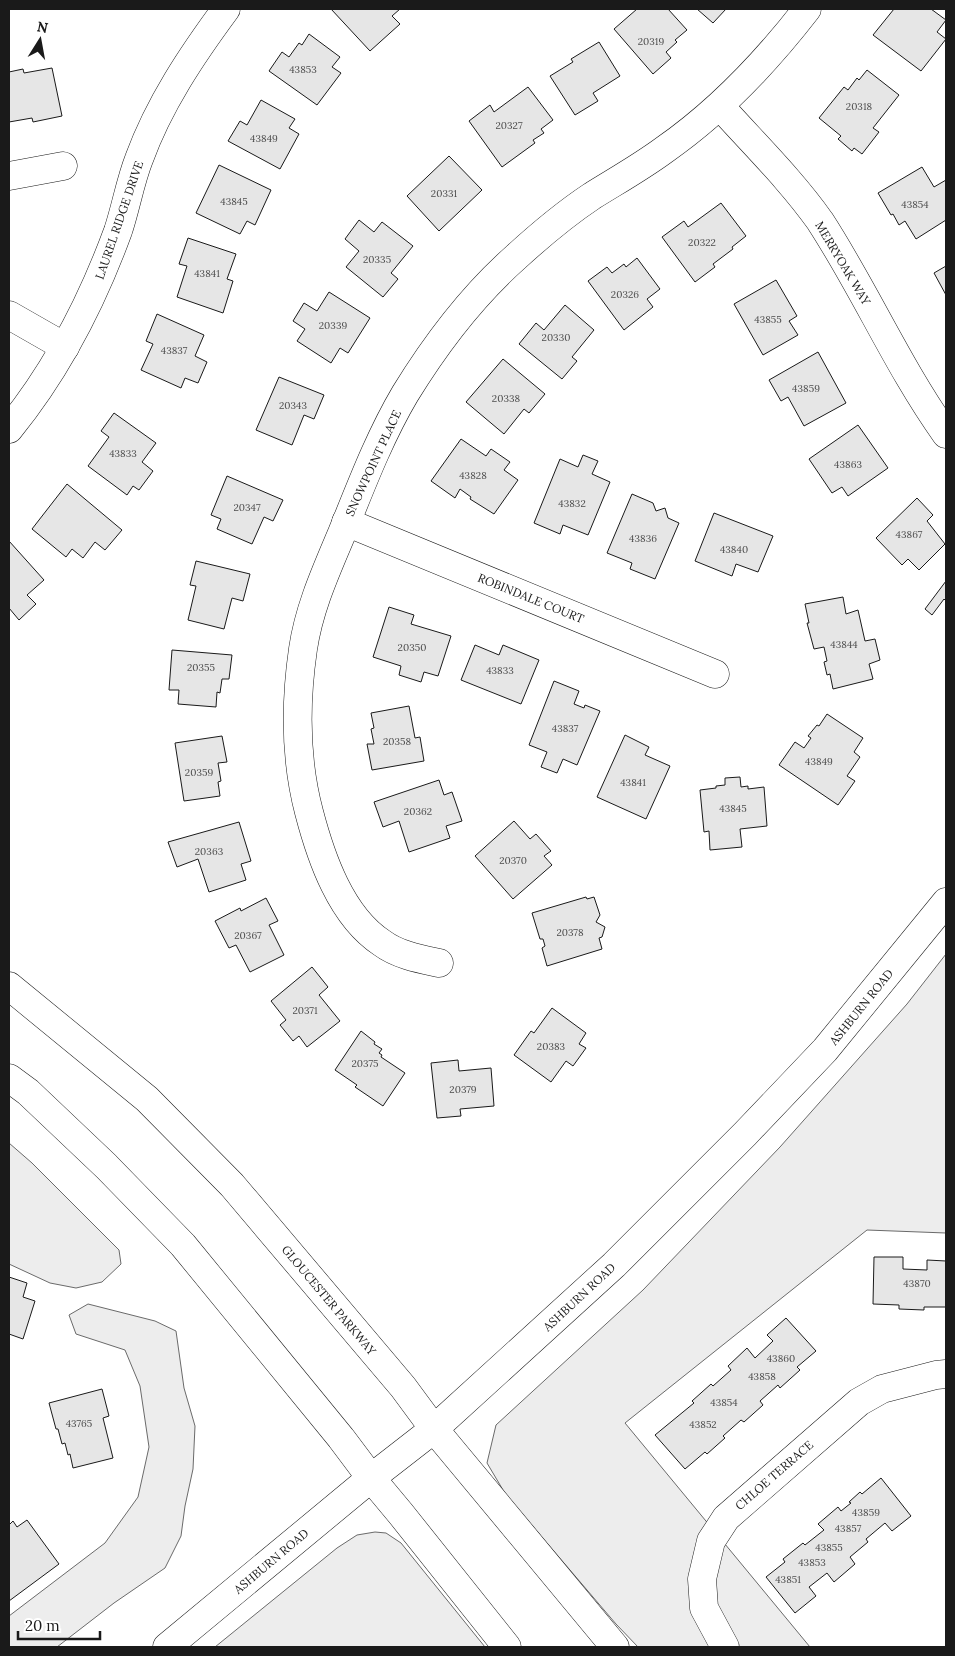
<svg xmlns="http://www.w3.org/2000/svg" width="955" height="1656" viewBox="0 0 955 1656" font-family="Lora,serif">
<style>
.built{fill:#ededed;stroke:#6a6a6a}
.building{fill:#e6e6e6;stroke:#1a1a1a}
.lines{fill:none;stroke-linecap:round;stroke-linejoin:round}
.minor-casing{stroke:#1a1a1a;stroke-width:29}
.major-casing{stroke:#1a1a1a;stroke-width:29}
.minor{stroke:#fff;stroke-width:28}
.major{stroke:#fff;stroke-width:28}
.labels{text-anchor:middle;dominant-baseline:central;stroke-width:4;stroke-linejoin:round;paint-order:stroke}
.number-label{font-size:10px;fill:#4d4d4d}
.street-label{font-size:12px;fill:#1a1a1a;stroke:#fff}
</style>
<rect width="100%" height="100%" fill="#fff"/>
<g class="built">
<polygon points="946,954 946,1233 867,1230 625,1423 810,1647 638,1647 616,1624 506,1495 487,1463 496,1425 643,1290 780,1147 907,1004"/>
<polygon points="9,1143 32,1163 119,1250 121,1264 102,1282 76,1288 50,1283 9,1264"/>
<polygon points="88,1304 155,1321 176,1331 184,1388 195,1426 193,1469 185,1506 181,1536 165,1568 114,1603 57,1647 9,1647 9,1616 105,1543 138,1497 149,1447 140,1386 125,1350 76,1334 69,1315"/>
<polygon points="375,1532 386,1533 401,1543 485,1647 215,1647 337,1548 357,1535"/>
</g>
<g class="building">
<polygon points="331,9 400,9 392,16 400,24 370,51"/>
<polygon points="637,9 668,9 687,30 675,40 677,42 666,52 671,58 653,74 614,29"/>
<polygon points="697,9 726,9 713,23"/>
<polygon points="894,9 931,9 946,20 937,32 946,39 921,71 873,35"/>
<polygon points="309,34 340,57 332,67 341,73 317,105 269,71 282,52 289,57 299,43 302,45"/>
<polygon points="599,42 620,76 593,93 598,101 575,115 550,76 573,62 571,59"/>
<polygon points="52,68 62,116 33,122 32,118 9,122 9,72 23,69 24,73"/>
<polygon points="867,70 899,95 873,128 879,132 862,154 854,148 852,151 838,139 841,136 819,118 844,87 848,90 857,78 859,80"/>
<polygon points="528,87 553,120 541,129 544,133 533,140 535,143 502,167 469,121 490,105 494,112"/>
<polygon points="261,100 295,119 289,128 299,134 280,169 228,141 240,121 247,125"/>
<polygon points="449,156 482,190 439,231 407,196"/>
<polygon points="219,165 271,190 255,225 247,221 240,234 196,213"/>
<polygon points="922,167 934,187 946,180 946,220 916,239 905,221 899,225 893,214 891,215 878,193"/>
<polygon points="721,203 746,236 732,247 733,249 713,264 715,267 695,282 662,237 684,221 688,227"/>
<polygon points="359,220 374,232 382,222 413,246 391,273 398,279 383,297 346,267 359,251 345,239"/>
<polygon points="188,238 236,254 227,279 233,281 223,313 177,297 187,266 179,264"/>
<polygon points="637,258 660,289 647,299 653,307 624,330 588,281 607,267 612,273 624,264 626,267"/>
<polygon points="946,266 946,295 934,273"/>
<polygon points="776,280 797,316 789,321 798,335 763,355 734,304"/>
<polygon points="329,292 370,318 348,353 340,348 331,363 297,341 305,329 293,321 304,303 317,311"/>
<polygon points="565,305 594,330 572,357 577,361 562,379 519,344 536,323 544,330"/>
<polygon points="157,314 204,335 195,356 207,362 198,383 185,378 181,388 141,370 153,344 146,341"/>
<polygon points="818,352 846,403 804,426 788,397 781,401 769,380"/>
<polygon points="503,359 545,394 529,413 524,409 504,434 466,402"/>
<polygon points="279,377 324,395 314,419 304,415 292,445 256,430"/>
<polygon points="114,413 156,443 142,462 153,471 139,490 133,486 127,495 88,466 109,437 101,431"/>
<polygon points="858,425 888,468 848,496 842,487 832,493 809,459"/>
<polygon points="461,439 486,456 491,449 510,462 504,470 518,480 494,514 470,499 471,497 460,489 455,498 431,481"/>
<polygon points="583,455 598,461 592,474 610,482 588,535 563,525 560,534 534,523 560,459 578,467"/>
<polygon points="227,476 283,500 273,521 264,517 252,544 217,529 221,519 211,515"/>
<polygon points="67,484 122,530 105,550 95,542 83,558 72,549 66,557 32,529"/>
<polygon points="632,494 653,503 656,511 665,508 668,518 679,523 655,579 630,569 632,563 607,553"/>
<polygon points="917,498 933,515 927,521 945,544 919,570 908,559 902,565 876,538"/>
<polygon points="714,513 773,536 758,572 736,564 732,576 695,561"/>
<polygon points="9,541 44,580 27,595 36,604 19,620 9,608"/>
<polygon points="196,561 250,574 243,601 232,598 224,629 188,620 196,586 190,585"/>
<polygon points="946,581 946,601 944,599 932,615 925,609"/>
<polygon points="843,597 846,614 858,610 865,641 875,639 880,660 869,664 873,679 833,689 830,674 827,675 824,662 827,661 824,647 814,649 807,623 809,623 805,604"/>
<polygon points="389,607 414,615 411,624 451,636 438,676 424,672 421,682 399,675 401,666 373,657"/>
<polygon points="475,645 499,655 503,645 539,660 521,704 461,680"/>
<polygon points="172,650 232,655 229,679 222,679 220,693 217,692 216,707 178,704 179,690 169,690"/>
<polygon points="554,681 579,691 574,704 584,708 585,705 600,711 577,765 563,759 557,773 541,767 547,752 529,745"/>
<polygon points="409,706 415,738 420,737 424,761 372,770 367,744 374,744 371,729 374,728 371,713"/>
<polygon points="827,714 863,738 854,752 860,757 847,776 855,781 838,805 779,765 795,742 804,748 811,738 808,736 817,725 819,726"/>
<polygon points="625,735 649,747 645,755 670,766 646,819 597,797"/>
<polygon points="222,736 227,762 218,763 221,781 218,782 220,796 184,801 175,743"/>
<polygon points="740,777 741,787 748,786 748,789 764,787 767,826 740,829 742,847 710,850 709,831 704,832 700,790 716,788 716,786 725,785 725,778"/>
<polygon points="439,780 444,795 452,792 462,821 446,826 450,838 409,852 399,821 383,827 374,802"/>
<polygon points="514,821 530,839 536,834 551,851 544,856 552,865 513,899 475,856"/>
<polygon points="239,822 251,861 241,864 246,880 209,892 198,859 177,867 168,842"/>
<polygon points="586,897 587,899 594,897 600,915 596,922 605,927 602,937 599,938 602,949 547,966 542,948 545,946 543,939 540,939 532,913"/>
<polygon points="266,898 278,921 269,925 284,955 250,972 236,945 229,948 215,921 240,908 241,911"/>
<polygon points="312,967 328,987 319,995 340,1021 307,1047 299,1036 293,1041 280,1025 286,1020 271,1001"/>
<polygon points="552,1008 586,1033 579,1044 586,1048 573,1066 566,1061 551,1082 514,1055 531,1031 534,1033"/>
<polygon points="361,1031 375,1042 374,1044 382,1049 379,1053 382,1055 381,1057 405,1073 383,1106 355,1087 357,1085 335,1070"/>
<polygon points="458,1060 459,1071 491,1068 494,1106 460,1109 461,1116 437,1118 431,1063"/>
<polygon points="874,1257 903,1257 903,1269 927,1270 927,1260 946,1261 946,1307 924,1307 924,1310 899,1309 899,1305 873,1304"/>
<polygon points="9,1277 27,1283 23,1297 35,1301 23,1339 9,1334 9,1335"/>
<polygon points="786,1318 816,1351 797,1367 800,1370 780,1388 778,1385 760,1401 763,1405 744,1422 741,1420 723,1436 725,1438 707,1454 705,1452 685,1469 655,1435 694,1403 692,1401 711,1384 713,1386 731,1370 728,1366 747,1348 755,1358 773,1341 767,1335"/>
<polygon points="102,1389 109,1416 103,1418 113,1458 73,1468 70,1454 68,1455 65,1443 62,1444 58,1429 56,1429 49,1403"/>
<polygon points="881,1478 911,1516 892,1531 885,1523 866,1539 868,1542 850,1557 855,1564 834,1582 827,1573 809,1587 816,1596 795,1613 766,1577 785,1562 783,1559 803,1543 805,1545 824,1530 818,1524 838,1507 841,1511 851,1503 849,1502 860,1492 862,1494"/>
<polygon points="27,1520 59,1564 9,1601 9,1525 13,1521 17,1527"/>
</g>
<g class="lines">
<g class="minor-casing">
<g id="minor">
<path d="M720,106C754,144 791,180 820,221C865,290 898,367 946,434"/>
<polyline points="9,176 63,166"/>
<polyline points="9,315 65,347"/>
<path d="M9,429C57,370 92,302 118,231C126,207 130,182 139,159C159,104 192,55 226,9"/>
<polyline points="346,522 715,674"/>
<path d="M439,963C420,959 398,955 382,943C341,916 321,858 309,812C295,759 295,704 303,649C309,608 326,571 342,533C361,486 379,438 405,394C435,345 472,296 516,257C540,235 565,214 592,196C616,181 641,167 664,150C720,111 766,62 807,9"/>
<polyline points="434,1429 614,1265 745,1134 825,1050 946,902"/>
<polyline points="725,1647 704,1608 702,1579 711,1541 726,1518 859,1402 882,1389 936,1375 946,1374"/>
</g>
</g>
<g class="major-casing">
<g id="major">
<polyline points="9,986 147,1099 232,1185 403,1387 434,1429 615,1647"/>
<polyline points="9,1078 28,1092 106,1166 183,1245 341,1438 371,1478 401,1514 507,1647"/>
<polyline points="167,1647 371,1478 434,1429"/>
</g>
</g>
<use href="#minor" class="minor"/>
<use href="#major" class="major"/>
</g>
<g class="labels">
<g class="number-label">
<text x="651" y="41">20319</text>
<text x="303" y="69">43853</text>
<text x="859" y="106">20318</text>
<text x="509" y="125">20327</text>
<text x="264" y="138">43849</text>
<text x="444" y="193">20331</text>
<text x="234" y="201">43845</text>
<text x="915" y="204">43854</text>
<text x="702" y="242">20322</text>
<text x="377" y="259">20335</text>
<text x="207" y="273">43841</text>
<text x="625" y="294">20326</text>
<text x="768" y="319">43855</text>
<text x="333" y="325">20339</text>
<text x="556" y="337">20330</text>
<text x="174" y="350">43837</text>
<text x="806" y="388">43859</text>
<text x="506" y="398">20338</text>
<text x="293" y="405">20343</text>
<text x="123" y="453">43833</text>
<text x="848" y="464">43863</text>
<text x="473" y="475">43828</text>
<text x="572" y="503">43832</text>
<text x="247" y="507">20347</text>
<text x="909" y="534">43867</text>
<text x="643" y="538">43836</text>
<text x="734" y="549">43840</text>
<text x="844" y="644">43844</text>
<text x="412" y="647">20350</text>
<text x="201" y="667">20355</text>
<text x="500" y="670">43833</text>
<text x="565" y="728">43837</text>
<text x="397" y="741">20358</text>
<text x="819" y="761">43849</text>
<text x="199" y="772">20359</text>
<text x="633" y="782">43841</text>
<text x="733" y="808">43845</text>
<text x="418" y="811">20362</text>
<text x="209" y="851">20363</text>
<text x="513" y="860">20370</text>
<text x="570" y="932">20378</text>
<text x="248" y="935">20367</text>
<text x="305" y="1010">20371</text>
<text x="551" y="1046">20383</text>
<text x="365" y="1063">20375</text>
<text x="463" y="1089">20379</text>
<text x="917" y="1283">43870</text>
<text x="781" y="1358">43860</text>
<text x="762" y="1376">43858</text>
<text x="724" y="1402">43854</text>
<text x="79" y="1423">43765</text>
<text x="703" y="1424">43852</text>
<text x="866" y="1512">43859</text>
<text x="848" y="1528">43857</text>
<text x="829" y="1547">43855</text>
<text x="812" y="1562">43853</text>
<text x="788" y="1579">43851</text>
</g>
<g class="street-label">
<text transform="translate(119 220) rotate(-71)">LAUREL RIDGE DRIVE</text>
<text transform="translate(843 263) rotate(59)">MERRYOAK WAY</text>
<text transform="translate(373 463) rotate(-65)">SNOWPOINT PLACE</text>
<text transform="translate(531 598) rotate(22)">ROBINDALE COURT</text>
<text transform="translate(861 1007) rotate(-51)">ASHBURN ROAD</text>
<text transform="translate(579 1297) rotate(-43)">ASHBURN ROAD</text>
<text transform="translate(329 1300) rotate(50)">GLOUCESTER PARKWAY</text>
<text transform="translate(774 1475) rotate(-41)">CHLOE TERRACE</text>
<text transform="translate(271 1561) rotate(-40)">ASHBURN ROAD</text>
</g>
</g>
<rect width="955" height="1656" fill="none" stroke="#1a1a1a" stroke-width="20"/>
<g transform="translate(40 40) rotate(11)" stroke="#ffffff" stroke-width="4" paint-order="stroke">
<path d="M0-4L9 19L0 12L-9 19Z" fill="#1a1a1a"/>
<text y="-8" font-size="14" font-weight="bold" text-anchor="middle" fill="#1a1a1a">N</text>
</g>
<path d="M18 1631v8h82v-8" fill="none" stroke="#1a1a1a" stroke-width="2.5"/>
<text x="25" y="1631" font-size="15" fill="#1a1a1a" stroke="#ffffff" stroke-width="4" paint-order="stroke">20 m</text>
</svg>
